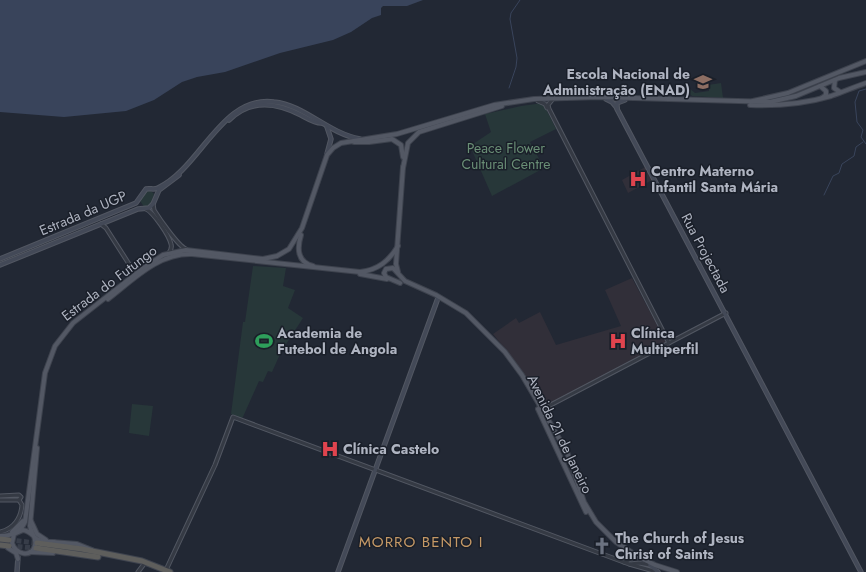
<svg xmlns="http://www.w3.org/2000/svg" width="866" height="572" viewBox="0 0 866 572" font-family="Jost,sans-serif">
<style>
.medical{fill:#312f39}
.green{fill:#273739}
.water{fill:#39445b}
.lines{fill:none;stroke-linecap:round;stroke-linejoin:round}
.stream{stroke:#39445b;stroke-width:1}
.trunk-tunnel{stroke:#373d49;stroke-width:5;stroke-dasharray:5 2.5;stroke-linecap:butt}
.tertiary-casing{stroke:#525762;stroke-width:5}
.secondary-casing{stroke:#525762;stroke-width:5.5}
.primary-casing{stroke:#3e434e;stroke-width:6}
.trunk-casing{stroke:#3f444f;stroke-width:7}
.tertiary{stroke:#353a44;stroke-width:3}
.secondary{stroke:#434957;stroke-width:3.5}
.primary{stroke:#535864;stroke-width:4}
.trunk{stroke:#5e5e5c;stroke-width:5}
.labels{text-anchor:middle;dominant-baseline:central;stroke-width:3;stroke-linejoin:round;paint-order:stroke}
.poi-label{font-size:14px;font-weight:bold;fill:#afb4c1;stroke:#1a1f29;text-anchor:start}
.park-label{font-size:14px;fill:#6a8f76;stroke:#1a1f29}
.street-label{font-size:14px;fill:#afb4c1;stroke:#1a1f29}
.neighbourhood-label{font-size:15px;letter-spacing:1px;fill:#c59966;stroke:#1a1f29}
</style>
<rect width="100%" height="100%" fill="#222834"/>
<g class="medical">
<polygon points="647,166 654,179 628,193 622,180"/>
<polygon points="632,278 666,342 546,406 542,405 523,372 493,334 516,318 519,323 540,312 556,345 621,326 605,290"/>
</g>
<g class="green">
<polygon points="721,83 723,98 692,96 688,92 686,85 688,84 690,89 695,93 709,91 708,85"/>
<polygon points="543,103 556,129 530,142 544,168 492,196 470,146 491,132 485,114 521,106"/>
<polygon points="150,190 154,194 150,206 145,208 140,201 143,192"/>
<polygon points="253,266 286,268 283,286 295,290 288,308 303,318 281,352 272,372 268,371 263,382 259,381 242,419 231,414 243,322 245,322"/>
<polygon points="132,404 153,406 149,436 129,433"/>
</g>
<polygon class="water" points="0,0 423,0 407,6 383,6 381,8 381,15 372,18 351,32 333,40 280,53 225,72 197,77 182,82 154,100 126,111 64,117 0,112"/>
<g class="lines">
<g class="stream">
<polyline points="509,88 516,67 517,58 510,19 511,13 520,0"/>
<polyline points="866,89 859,91 855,102 857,122 863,130 861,137 866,144"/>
<polyline points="824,195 833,176 839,173 842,164 854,156 856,147 863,142"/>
</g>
<g class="trunk-tunnel">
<polyline points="9,540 37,543"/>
<polyline points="10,546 36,548"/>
</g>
<g class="tertiary-casing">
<g id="tertiary">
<polyline points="552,100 548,105 549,109 669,343"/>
<polyline points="538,101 545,104 547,108"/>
<path d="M153,204L154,210C159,218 178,246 186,249"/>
<path d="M146,209C153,212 169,235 171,244C172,247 171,250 169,253"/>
<polyline points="101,224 106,228 129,264 131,270 130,278"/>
<polyline points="130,265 142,269"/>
<polyline points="541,410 726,313"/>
<polyline points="0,496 19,495 21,497 19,500 0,500"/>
<path d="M0,532C14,529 21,518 22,505L19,500"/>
<polyline points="624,562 631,559 630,555 626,552"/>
<polyline points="630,564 639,563 650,565"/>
<polyline points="166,570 215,465 233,417 629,564 657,572"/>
<polyline points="138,572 144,564"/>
</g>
</g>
<g class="secondary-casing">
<g id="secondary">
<polyline points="606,99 612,102 617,108"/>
<polyline points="625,100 617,103 617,109 861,572"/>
<path d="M229,120C250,99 276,102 301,115C307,118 314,123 321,123"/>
<polyline points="327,127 331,139 327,154"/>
<path d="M0,259L136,203L146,189C150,188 154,190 158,188C201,168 221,95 274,102C305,105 327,133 360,139"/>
<polyline points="0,265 138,209 149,208 153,204 159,190 179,175"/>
<polyline points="650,565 658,572"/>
<polyline points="17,572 18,557"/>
<polyline points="338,572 438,298"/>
</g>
</g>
<g class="primary-casing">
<g id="primary">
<polyline points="835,80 834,88 840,92"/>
<polyline points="820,86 826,91 826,95 822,98"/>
<polyline points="753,101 788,93 866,61"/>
<path d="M750,105C778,106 804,104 831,96C843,92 854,87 866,83"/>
<polyline points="354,142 369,142 392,139 401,145 403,157"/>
<polyline points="403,168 408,143 419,132 502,106"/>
<path d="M301,235C297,248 297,262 313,266"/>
<polyline points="398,272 396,264 403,167"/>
<polyline points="360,274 387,279"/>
<polyline points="400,283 386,277 384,273 386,269 393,268 405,281 436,295 466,313 505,352 522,375 567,452 584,502 596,522 616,542 637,556 655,565 677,572"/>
<path d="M108,299C134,279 158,253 192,254L360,272C378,270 389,261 398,246"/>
<polyline points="538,409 586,512"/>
<path d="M37,448L30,526C31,533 37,538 35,545C32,559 15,554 12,543L14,534L23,530C30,531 32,535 37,539C42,542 48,542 54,542"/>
<polyline points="31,521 37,534 46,540"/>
<polyline points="12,532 23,521"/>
<path d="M0,536C11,536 20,533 25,522L45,373L55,346L73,323L142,269L163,255L186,250L263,259L277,256L289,249L302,228L327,155L333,148L341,143L397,134L494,105L534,99L599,97L770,102L796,96L839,78L866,72"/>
<polyline points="52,542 77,544 92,550"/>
<polyline points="8,548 16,553 18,559"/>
<polyline points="30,552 53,553"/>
</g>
</g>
<g class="trunk-casing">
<g id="trunk">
<polyline points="0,539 9,540"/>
<polyline points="37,543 82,549 142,561 170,572"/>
<polyline points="0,545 9,546"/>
<polyline points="36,548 98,557"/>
</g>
</g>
<use href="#tertiary" class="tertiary"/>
<use href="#secondary" class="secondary"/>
<use href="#primary" class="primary"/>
<use href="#trunk" class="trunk"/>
</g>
<defs>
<g id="university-bare" transform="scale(1.38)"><path d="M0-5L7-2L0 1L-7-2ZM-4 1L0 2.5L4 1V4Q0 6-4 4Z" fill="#8d6e63" stroke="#1a1f29" stroke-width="2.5" paint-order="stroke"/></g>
<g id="hospital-bare" transform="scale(1.38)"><path d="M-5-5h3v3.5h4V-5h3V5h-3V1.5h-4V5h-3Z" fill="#e0444e" stroke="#1a1f29" stroke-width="2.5" paint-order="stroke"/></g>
<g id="stadium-bare" transform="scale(1.38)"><path d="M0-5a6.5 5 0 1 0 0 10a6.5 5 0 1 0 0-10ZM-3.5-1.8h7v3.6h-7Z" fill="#2e9e5b" stroke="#1a1f29" stroke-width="2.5" paint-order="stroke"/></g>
<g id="church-bare" transform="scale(1.38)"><path d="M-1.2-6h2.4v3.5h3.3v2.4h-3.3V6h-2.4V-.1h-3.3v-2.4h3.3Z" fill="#6b7280" stroke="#1a1f29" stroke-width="2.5" paint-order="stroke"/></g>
</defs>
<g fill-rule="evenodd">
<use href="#university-bare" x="703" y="82"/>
<use href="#hospital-bare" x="638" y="179"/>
<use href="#stadium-bare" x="264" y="341"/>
<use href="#hospital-bare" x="618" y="341"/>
<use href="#hospital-bare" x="330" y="449"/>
<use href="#church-bare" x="602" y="546"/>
</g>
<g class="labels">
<g class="poi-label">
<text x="690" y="74" text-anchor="end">Escola Nacional de<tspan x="690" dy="16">Administração (ENAD)</tspan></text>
<text x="651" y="171">Centro Materno<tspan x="651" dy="16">Infantil Santa Mária</tspan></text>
<text x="277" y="333">Academia de<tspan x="277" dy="16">Futebol de Angola</tspan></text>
<text x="631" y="333">Clínica<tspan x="631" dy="16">Multiperfil</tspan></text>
<text x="343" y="449">Clínica Castelo</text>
<text x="615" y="538">The Church of Jesus<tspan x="615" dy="16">Christ of Saints</tspan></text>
</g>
<g class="park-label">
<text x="506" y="148">Peace Flower<tspan x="506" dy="16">Cultural Centre</tspan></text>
</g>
<g class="street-label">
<text transform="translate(83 213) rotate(-23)">Estrada da UGP</text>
<text transform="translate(706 253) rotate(62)">Rua Projectada</text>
<text transform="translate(109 283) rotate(-37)">Estrada do Futungo</text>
<text transform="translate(560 434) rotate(64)">Avenida 21 de Janeiro</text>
</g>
<g class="neighbourhood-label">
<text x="421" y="542">MORRO BENTO I</text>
</g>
</g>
</svg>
